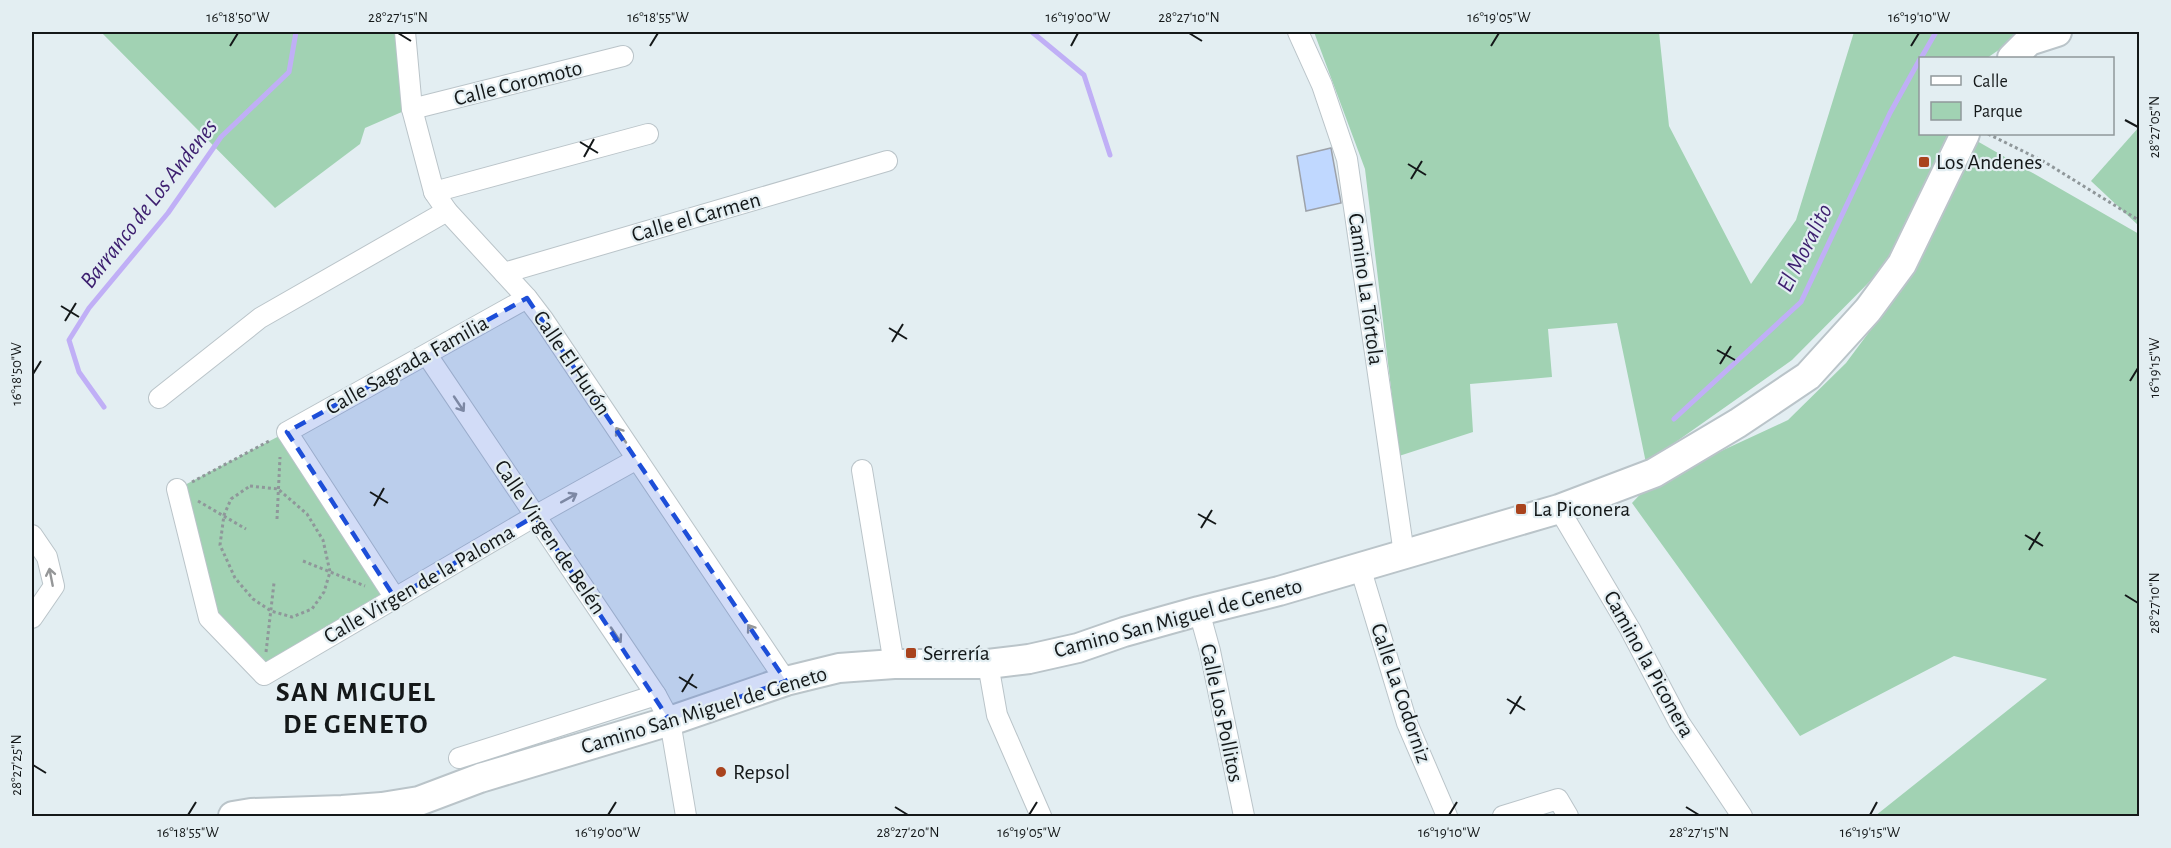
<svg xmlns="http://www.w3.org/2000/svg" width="2171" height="848" viewBox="0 0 2171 848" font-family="'Alegreya Sans',sans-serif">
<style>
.green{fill:#a1d2b3}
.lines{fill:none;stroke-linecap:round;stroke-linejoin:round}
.stream{stroke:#c0aff6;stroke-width:5}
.building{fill:#c0d8ff;stroke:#9da2aa;stroke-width:1.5}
.street-casing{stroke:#bac4c9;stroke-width:22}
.secondary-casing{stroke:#bac4c9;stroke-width:32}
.path{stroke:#8f979a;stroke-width:3;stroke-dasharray:3 3;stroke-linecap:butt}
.street{stroke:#fff;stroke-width:20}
.secondary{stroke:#fff;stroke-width:28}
.oneway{stroke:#959798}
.marked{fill:#1d4ed8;fill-opacity:0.2;stroke:#1d4ed8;stroke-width:4.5;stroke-dasharray:12 8;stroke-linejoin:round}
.ticks{fill:none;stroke:#141819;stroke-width:2}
.poi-dot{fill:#a9431d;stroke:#e3eef2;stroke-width:2}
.labels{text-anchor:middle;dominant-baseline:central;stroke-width:4.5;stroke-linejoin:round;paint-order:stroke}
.street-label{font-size:22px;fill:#141819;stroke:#e3eef2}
.poi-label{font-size:22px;fill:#141819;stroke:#e3eef2;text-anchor:start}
.water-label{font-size:24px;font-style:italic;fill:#3e2070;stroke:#e3eef2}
.district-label{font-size:28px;font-weight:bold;letter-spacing:1.5px;fill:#141819;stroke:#e3eef2}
.neatline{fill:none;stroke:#141819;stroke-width:2}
.ticks-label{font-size:15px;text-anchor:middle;fill:#141819}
</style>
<rect width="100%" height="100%" fill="#e3eef2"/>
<g class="green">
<polygon points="101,32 399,32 404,111 365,128 360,144 275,208"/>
<polygon points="1314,32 1659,32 1669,126 1751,284 1796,220 1854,32 2025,32 1987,58 1920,58 1920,134 1951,134 1896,255 1792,360 1646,463 1617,323 1548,329 1552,377 1470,384 1473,432 1399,456 1365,169"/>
<polygon points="2139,127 2139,226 2091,181"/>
<polygon points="1977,141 2139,234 2139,816 1875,816 2047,679 1954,656 1800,736 1632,503 1650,484 1788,420 1846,363 1916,269"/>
<polygon points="287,432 395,598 264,675 209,618 177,489"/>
</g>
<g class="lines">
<g class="stream">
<polyline points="1032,32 1084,75 1110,155"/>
<polyline points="1921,58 1936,32"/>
<polyline points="104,407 79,372 69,340 89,308 168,213 221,137 289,72 296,32"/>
<polyline points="1674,419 1801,302 1890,113 1920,59"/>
</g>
</g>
<polygon class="building" points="1331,148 1341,203 1306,211 1297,156"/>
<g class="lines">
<g class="street-casing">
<g id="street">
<polyline points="405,32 412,109 434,192 447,211 527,298 543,319 786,681"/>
<polyline points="1298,32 1322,85 1347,159 1404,554"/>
<polyline points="412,109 623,56"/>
<polyline points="434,192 648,134"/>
<polyline points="504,273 887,161"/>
<polyline points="427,355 656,695 670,721 686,816"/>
<polyline points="159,398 260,318 447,211"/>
<polyline points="862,470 894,664"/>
<polyline points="177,489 209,618 264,675 535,516 637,459"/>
<polyline points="1559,509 1630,629 1679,722 1742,816"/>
<polyline points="32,535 47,557 54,586 32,618"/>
<polyline points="1360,567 1407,723 1447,816"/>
<polyline points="395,598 287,432 527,298"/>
<polyline points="1199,611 1210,651 1244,816"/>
<polyline points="988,664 997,715 1041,816"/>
<polyline points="459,758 656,695"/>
<polyline points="1503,816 1558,799 1568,816"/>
</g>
</g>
<g class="secondary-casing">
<g id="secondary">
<polyline points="2012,58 2029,41 2057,32"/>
<polyline points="233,816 251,813 342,810 382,807 419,801 480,778 670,721 786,681 839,668 894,664 988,664 1029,659 1078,648 1124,632 1199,611 1279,591 1559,509 1654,473 1738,423 1808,376 1868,310 1902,264 1965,134"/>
</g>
</g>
<g class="path">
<polyline points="1988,134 2043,161 2140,221"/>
<polyline points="192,482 271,440"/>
<polygon points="250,486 278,489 307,514 323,540 330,572 324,592 312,609 292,617 271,611 253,599 235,578 220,545 224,515 231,499"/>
<polyline points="198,501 246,529"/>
<polyline points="277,519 280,457"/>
<polyline points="303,561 365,586"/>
<polyline points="266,652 274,583"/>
</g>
<use href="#street" class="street"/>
<use href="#secondary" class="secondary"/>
</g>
<defs><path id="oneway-shaft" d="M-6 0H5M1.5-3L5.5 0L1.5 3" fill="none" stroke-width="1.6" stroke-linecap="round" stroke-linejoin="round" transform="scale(1.5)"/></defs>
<g class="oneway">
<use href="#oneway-shaft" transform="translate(459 404) rotate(56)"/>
<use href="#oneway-shaft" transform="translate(621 435) rotate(-124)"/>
<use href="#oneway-shaft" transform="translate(569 498) rotate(-29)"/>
<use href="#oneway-shaft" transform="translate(51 577) rotate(-101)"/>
<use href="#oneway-shaft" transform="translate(753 632) rotate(-124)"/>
<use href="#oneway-shaft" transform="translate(616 635) rotate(56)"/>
</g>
<path class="marked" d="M527,298L786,681L670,721L535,516L395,598L287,432Z"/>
<path class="ticks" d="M398,33L411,41M1189,33L1202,41M230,46L238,33M650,46L658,33M1071,46L1078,33M1491,46L1499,33M1911,46L1919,33M2125,120L2138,127M580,142L598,153M584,157L594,139M1408,164L1426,175M1411,179L1422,161M61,306L79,317M65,321L76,303M889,328L907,339M892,342L903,324M1717,350L1735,360M1720,364L1731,346M33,374L41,361M2130,381L2138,368M370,492L388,503M374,506L384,488M1198,514L1216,524M1201,528L1212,510M2025,535L2043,546M2029,550L2040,532M2125,595L2138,603M679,677L697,688M682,692L693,674M1507,699L1525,710M1510,714L1521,696M33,765L46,773M895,807L908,815M1686,807L1699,815M188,815L196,802M608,815L616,802M1029,815L1037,802M1449,815L1457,802M1870,815L1877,802"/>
<g class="poi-dot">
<rect x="1918" y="156" width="12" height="12" rx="3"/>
<rect x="1515" y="503" width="12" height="12" rx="3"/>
<rect x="905" y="647" width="12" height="12" rx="3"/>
<circle cx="721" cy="772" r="6"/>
</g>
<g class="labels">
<g class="street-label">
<text transform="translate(518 83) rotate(-14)">Calle Coromoto</text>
<text transform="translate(696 217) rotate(-16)">Calle el Carmen</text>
<text transform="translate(1366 289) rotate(82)">Camino La Tórtola</text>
<text transform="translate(572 363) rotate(56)">Calle El Hurón</text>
<text transform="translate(407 365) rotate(-29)">Calle Sagrada Familia</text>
<text transform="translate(550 537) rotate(56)">Calle Virgen de Belén</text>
<text transform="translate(419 584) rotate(-30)">Calle Virgen de la Paloma</text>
<text transform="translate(1178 618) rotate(-15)">Camino San Miguel de Geneto</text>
<text transform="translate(1649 664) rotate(61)">Camino la Piconera</text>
<text transform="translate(1401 693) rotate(71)">Calle La Codorniz</text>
<text transform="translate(704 710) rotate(-17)">Camino San Miguel de Geneto</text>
<text transform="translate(1222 713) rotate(78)">Calle Los Pollitos</text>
</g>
<g class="poi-label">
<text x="1936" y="162">Los Andenes</text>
<text x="1533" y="509">La Piconera</text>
<text x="923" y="653">Serrería</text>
<text x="733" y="772">Repsol</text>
</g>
<g class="water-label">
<text transform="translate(149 204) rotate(-52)">Barranco de Los Andenes</text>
<text transform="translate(1805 248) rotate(-63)">El Moralito</text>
</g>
<g class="district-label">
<text x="356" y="693">SAN MIGUEL<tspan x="356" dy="32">DE GENETO</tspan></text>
</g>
</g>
<rect width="2171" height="848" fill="none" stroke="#e3eef2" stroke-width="66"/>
<rect x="1919" y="57" width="195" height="78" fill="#e3eef2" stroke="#90989b" stroke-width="1.5"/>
<rect x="1931" y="76" width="30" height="9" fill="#ffffff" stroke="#90989b" stroke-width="1.5"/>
<text x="1973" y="87" font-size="18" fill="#141819">Calle</text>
<rect x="1931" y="102" width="30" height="18" fill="#a1d2b3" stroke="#90989b" stroke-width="1.5"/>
<text x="1973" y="117" font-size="18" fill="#141819">Parque</text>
<rect x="33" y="33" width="2105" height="782" class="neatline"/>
<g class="ticks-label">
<text x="238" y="22">16°18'50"W</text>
<text x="398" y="22">28°27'15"N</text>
<text x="658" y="22">16°18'55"W</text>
<text x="1078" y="22">16°19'00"W</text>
<text x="1189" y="22">28°27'10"N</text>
<text x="1499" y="22">16°19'05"W</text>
<text x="1919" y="22">16°19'10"W</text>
<text transform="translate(2154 127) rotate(-90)" y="5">28°27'05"N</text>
<text transform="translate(2154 368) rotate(-90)" y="5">16°19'15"W</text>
<text transform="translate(16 374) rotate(-90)" y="5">16°18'50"W</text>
<text transform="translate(2154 603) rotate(-90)" y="5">28°27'10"N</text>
<text transform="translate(16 765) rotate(-90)" y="5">28°27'25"N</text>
<text x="188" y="837">16°18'55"W</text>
<text x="608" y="837">16°19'00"W</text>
<text x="908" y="837">28°27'20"N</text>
<text x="1029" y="837">16°19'05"W</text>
<text x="1449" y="837">16°19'10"W</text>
<text x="1699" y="837">28°27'15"N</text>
<text x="1870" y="837">16°19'15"W</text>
</g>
</svg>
